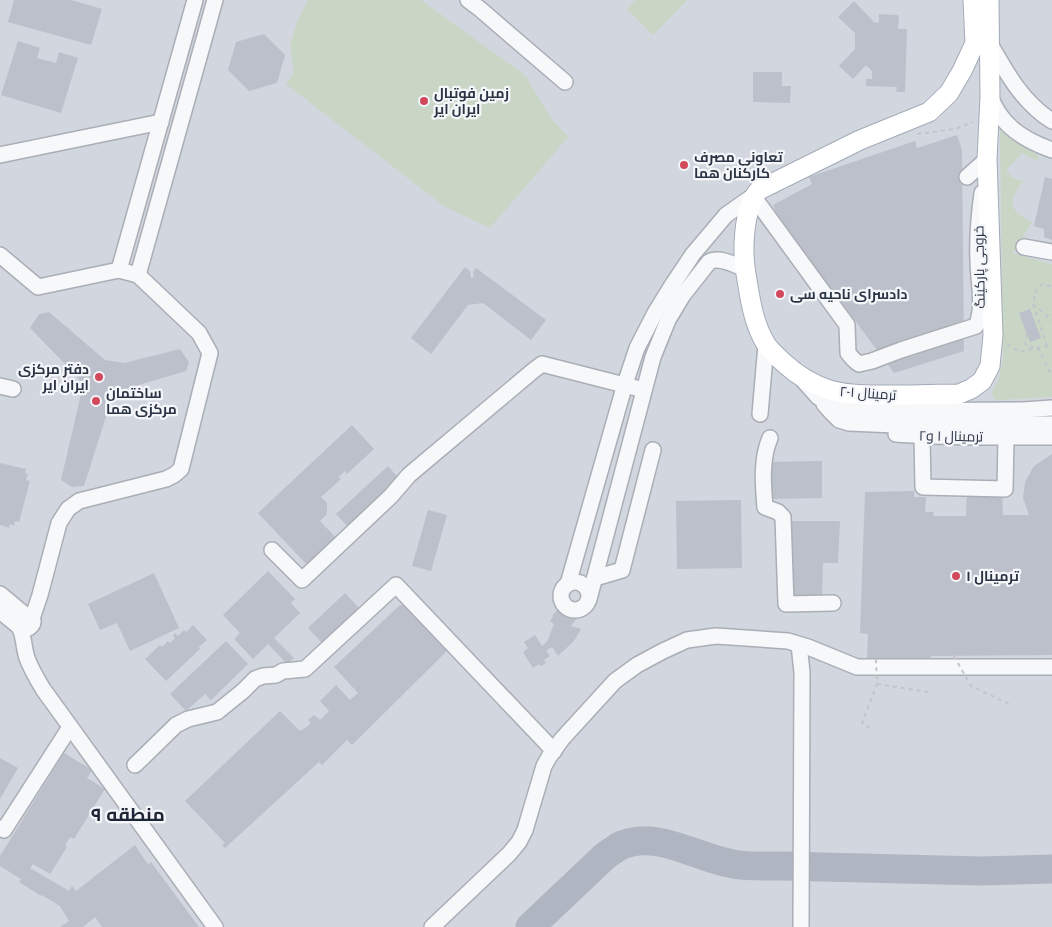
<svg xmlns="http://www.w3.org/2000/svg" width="1052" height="927" viewBox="0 0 1052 927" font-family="'Roboto Condensed',Cairo,sans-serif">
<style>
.built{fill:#d2d6de}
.green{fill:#c9d6c5}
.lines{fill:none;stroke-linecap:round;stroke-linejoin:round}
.taxiway{stroke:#b0b6c1;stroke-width:29}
.building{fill:#bbc0ca}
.minor-casing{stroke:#a9aeb7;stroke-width:18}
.major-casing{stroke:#a3abb8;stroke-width:21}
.path{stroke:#c2c5cb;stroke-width:2;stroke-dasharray:4 4;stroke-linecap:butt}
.minor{stroke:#f7f8fa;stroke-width:15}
.major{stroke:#fff;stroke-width:19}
.path-bridge{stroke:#c2c5cb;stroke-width:2;stroke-dasharray:4 4;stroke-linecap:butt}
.poi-dot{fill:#d1495b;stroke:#f4f6f9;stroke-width:2}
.labels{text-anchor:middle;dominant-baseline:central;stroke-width:4.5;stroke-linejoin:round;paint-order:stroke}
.poi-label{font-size:14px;font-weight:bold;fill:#2b3445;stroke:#f4f6f9;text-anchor:start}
.street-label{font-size:14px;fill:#2b3445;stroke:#f4f6f9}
.district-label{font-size:19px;font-weight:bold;fill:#1d2536;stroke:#f4f6f9}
</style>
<rect width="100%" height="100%" fill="#e4e7ec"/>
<rect class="built" x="0" y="0" width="1052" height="927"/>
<g class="green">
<polygon points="308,0 421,0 526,76 550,117 568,137 490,228 444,206 286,84 294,72 290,46 297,22"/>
<polygon points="635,0 687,0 653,35 627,9"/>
<path d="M1000,131L1038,155L1039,161L1033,159L1022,153L1007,169C1009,178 1016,179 1024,181C1016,189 1009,199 1015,210C1019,215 1026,219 1032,222L1013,253L1052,264V397L998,400L994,399L992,392L999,379L1003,358Z"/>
</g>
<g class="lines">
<path class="taxiway" d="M530,927L605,856C609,853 614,850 618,847C655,828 696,858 733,864C750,867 766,866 783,866L981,871L1052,869"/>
</g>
<g class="building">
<polygon points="14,0 71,0 102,9 91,45 8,22"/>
<polygon points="854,1 873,21 873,22 879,23 879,14 896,15 899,16 898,29 907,29 905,92 896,92 897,87 866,86 866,79 872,79 872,71 866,65 853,79 839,66 855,49 855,33 838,17"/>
<polygon points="264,34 285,55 277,83 249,91 228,70 236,42"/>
<polygon points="18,41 40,48 37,58 56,63 59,52 78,58 61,113 1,95"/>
<polygon points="753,72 782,72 782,86 791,86 790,103 753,102"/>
<polygon points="957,135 962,150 964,351 894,373 778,217 773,205 812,184 809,177 915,141 917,148"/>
<polygon points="1045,177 1052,179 1052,240 1044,237 1044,229 1034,226"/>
<polygon points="465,267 470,271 471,278 474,277 473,272 476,268 546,320 531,340 483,303 468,305 431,354 411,338"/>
<polygon points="1030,309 1041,338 1030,342 1019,313"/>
<polygon points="49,312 105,360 124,363 180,349 189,362 186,371 125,389 114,397 110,404 84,486 72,487 61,480 81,394 81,382 74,373 30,328 39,314"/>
<polygon points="352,425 374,449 347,474 345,471 338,477 341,479 321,497 327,503 327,514 320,521 338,540 309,567 258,513"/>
<polygon points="1052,454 1052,655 931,656 929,661 867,660 868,634 860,633 865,492 914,491 914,497 926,497 925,512 933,512 934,516 966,516 967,490 1002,492 1003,515 1029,515 1023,498 1025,482 1034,466"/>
<polygon points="822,461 822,498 767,499 767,462"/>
<polygon points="0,463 26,469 25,473 28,474 26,480 30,481 19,522 15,521 14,526 10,524 9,528 0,525"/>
<polygon points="388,466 401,481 350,529 336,514"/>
<polygon points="741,500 742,568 677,569 676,501"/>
<polygon points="428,510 447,515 431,571 412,566"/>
<polygon points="792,521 840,521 838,563 823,563 822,596 791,595"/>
<polygon points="268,571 295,599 291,603 300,613 274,638 294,658 287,664 268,644 253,659 234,639 240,633 223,615"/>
<polygon points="154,573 179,628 130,651 117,623 100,630 88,604"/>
<polygon points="345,593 360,609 323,644 308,628"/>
<polygon points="400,605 404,605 448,650 352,745 347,740 322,765 319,762 225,848 222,845 225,843 185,801 280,711 300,731 302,729 303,730 311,723 308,720 314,715 320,720 329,711 320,701 336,685 350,700 358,693 334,667"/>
<polygon points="558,609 564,615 567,611 581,613 571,626 581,629 574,641 560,654 558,656 552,647 546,651 550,656 544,660 546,663 541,666 539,664 533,668 523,652 528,648 524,642 535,635 542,646 547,642 554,624 550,621 553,617 552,616"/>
<polygon points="193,625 207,640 199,647 200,649 166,681 145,659 160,645 162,647 168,641 170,643 175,638 173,636 175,633 178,636 184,630 186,632"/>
<polygon points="226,641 248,664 211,700 205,694 186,711 170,694"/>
<polygon points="64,753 92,770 87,778 105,789 74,839 70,837 65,845 67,847 50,874 33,864 30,868 69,891 72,886 76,891 135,845 148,865 151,862 199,927 102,927 95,917 83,927 60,927 69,921 60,906 42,895 41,896 19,882 21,879 0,866 0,856"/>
<polygon points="0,758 18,768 0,799"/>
</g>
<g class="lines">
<g class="minor-casing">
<g id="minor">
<polyline points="468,0 480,9 565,82"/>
<path d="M988,42H989C1006,72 1022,102 1052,121"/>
<path d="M990,97C993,103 996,109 1000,115C1011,132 1033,143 1052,150"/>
<polyline points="0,155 161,122"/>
<polyline points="967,177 987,159"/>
<polyline points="1024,247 1052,252"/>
<polyline points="0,255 38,287 119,270 138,275 199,333 210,353 181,469 174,475 166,479 79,501 68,509 59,523 40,595 32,619"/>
<polyline points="119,270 195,0"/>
<polyline points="138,275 215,0"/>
<polyline points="802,379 818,397 842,409 864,411 1023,410 1052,408"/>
<polyline points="0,386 13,389"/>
<polyline points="824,404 832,413 839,420 849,423 896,425 1052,424"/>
<polyline points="760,414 766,345"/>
<path d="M896,434C948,438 1000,437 1052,437"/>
<polyline points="922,436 923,487 1005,489 1006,437"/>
<path d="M770,438C761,459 763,484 765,507L778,512L783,517L786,604L833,603"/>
<polyline points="272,550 302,580 391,496 409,475 534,370 542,364 644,390"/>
<polyline points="595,578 622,570 653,450"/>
<circle cx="575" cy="596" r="14"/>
<path d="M568,584L625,384L637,348L655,313L671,287L693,254L726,215L753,196L847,325L848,353L853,359L859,364L872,361L901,350L976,326C985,308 978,280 978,260C977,238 979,215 982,193"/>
<polyline points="0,594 24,614"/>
<path d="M589,599L653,357L668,320L683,295L709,262C719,256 735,265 745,269"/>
<polyline points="0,611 17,625"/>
<path d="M21,629C29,631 38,622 30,616C27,615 25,614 22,615C13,618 19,626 21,631C24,639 24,649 27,658C31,669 37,679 43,689L215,927"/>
<polyline points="799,645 802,672 801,927"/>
<polyline points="135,765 176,725 188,719 217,712 243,691 255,679 263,676 276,675 283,671 305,669 396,585 554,751"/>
<polyline points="0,828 4,830 70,727"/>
<polyline points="432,927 509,854 519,842 525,830 544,766 549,757 562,739 615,681 637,665 663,651 687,640 716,636 788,641 808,647 857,667 1052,667"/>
</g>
</g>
<g class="major-casing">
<path id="major" d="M973,0L975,43L962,71L949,93L929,112L860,140L759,190C743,208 742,251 746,274C750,298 753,323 766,344C770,351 778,357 784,363C797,375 813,385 830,390C852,396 875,395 898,395C919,395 939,394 959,394L971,389L982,381L990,366L993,335L987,159L990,97L989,0"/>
</g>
<g class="path">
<polyline points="917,134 955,129 973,122"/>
<polyline points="1033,304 1052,320"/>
<polyline points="1027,334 1025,342 1027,347 1038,348 1052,376"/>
<polyline points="1007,344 1020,352 1052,345"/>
<polyline points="1047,346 1033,304 1037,288 1043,284 1052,287"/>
<polyline points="877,684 928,692"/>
</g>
<use href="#minor" class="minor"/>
<use href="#major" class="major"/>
<g class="path-bridge">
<polyline points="954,656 971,686 1009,704"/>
<polyline points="870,728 862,723 877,684 876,660"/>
</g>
</g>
<g class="poi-dot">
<circle cx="424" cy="101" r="5"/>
<circle cx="684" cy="165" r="5"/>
<circle cx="780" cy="294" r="5"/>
<circle cx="99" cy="377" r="5"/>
<circle cx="96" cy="401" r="5"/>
<circle cx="956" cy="576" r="5"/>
</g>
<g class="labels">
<g class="poi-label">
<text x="434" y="93">زمین فوتبال<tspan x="434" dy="16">ایران ایر</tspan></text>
<text x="694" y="157">تعاونی مصرف<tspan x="694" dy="16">کارکنان هما</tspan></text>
<text x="790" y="294">دادسرای ناحیه سی</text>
<text x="89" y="369" text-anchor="end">دفتر مرکزی<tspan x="89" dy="16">ایران ایر</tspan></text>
<text x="106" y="393">ساختمان<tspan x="106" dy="16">مرکزی هما</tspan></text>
<text x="966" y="576">ترمینال ۱</text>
</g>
<g class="street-label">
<text transform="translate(979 267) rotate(-91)">خروجی پارکینگ</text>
<text transform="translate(868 393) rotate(4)">ترمینال ۱-۲</text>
<text transform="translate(951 436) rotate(1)">ترمینال ۱ و۲</text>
</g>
<g class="district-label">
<text x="128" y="814">منطقه ۹</text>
</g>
</g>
</svg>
